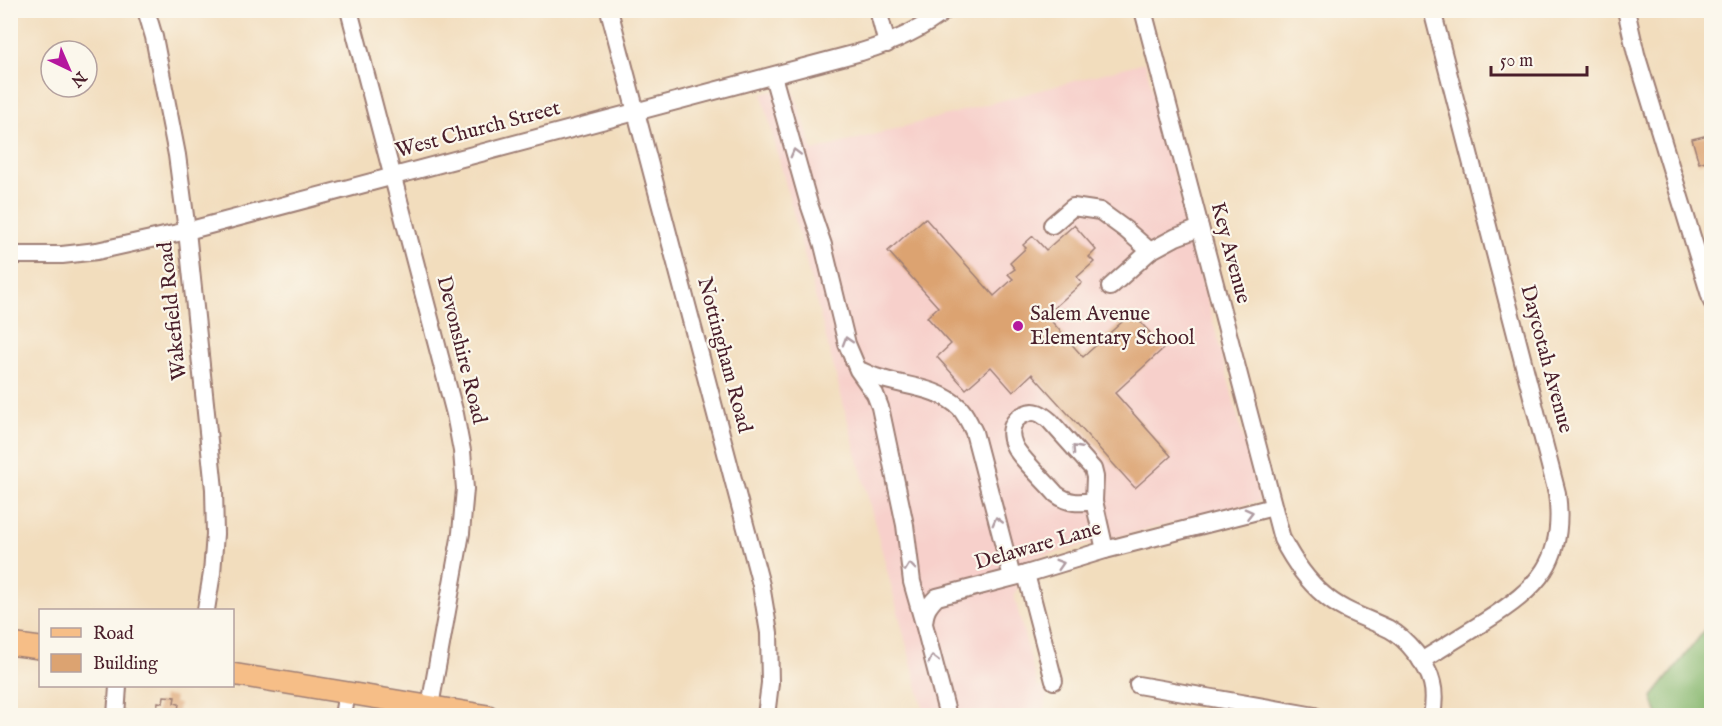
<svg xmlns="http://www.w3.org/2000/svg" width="1722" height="726" viewBox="0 0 1722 726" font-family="'IM FELL English',serif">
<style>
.built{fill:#f7d0cb}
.forest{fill:#8ab972;stroke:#6a6c4e;stroke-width:1.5}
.building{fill:#dca371}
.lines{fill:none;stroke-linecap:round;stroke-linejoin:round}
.minor-casing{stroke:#9e7e74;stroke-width:20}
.major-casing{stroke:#9e7e74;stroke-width:24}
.minor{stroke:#fff;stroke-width:16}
.major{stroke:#f6be87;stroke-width:21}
.oneway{stroke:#ae9aa0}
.poi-dot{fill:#b5179e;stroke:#fbf7ec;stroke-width:2}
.labels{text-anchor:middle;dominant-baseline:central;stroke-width:4.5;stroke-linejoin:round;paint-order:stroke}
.street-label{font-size:21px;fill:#4a1f2b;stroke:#fbf7ec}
.poi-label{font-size:21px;fill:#4a1f2b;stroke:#fbf7ec;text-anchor:start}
</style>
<rect width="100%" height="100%" fill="#fbf7ec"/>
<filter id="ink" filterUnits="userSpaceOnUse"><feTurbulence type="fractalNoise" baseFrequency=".0167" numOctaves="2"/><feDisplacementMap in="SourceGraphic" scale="12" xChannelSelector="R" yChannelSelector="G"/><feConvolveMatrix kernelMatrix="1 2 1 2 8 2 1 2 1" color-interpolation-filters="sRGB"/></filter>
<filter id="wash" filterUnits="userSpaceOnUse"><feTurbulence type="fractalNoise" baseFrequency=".008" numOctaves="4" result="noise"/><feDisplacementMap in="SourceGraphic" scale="24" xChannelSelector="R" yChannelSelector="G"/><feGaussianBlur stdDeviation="1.35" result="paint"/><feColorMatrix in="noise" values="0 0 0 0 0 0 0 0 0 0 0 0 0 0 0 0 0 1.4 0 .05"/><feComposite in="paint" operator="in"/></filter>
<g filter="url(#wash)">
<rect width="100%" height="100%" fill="#f2ddbd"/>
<polygon class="built" points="1145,62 1260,501 1031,559 1014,595 1038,687 1048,689 1044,715 925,715 762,94 792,86 813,151"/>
<polygon class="forest" points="1705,630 1711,653 1711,715 1658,715 1652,697"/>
<g id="blocks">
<g class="building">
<polygon points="1712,134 1712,159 1699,163 1692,139"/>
<polygon points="925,218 994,296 1013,279 1008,274 1015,269 1010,263 1026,248 1023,245 1033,236 1046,250 1074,225 1096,250 1089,257 1094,262 1077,277 1082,283 1046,315 1083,357 1132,313 1164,348 1115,393 1171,456 1135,488 1032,374 1013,392 991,367 966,389 937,357 951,344 927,317 938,307 888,251"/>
<polygon points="164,696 175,697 174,703 179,704 177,716 156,716 158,702 163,703"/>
</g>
</g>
</g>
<g filter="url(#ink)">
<use href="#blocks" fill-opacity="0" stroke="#9e7e74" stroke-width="1.5"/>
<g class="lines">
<g class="minor-casing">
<g id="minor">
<polyline points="146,10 154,37 177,155 187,231 214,489 215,534 212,573 206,610"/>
<polyline points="349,10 455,414 462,451 465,489 461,533 430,706"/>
<polyline points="609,10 761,585 769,633 770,683 766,716"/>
<polyline points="878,10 887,44"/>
<path d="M1143,10L1282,539C1293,560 1305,579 1324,595C1343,612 1367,618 1389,629C1406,638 1428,665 1432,683C1435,694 1434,704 1432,716"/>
<polyline points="1626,10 1636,54 1712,302"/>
<polyline points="773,76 809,204 823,245 847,344 858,370 875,394 880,407 905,525 912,582 924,624"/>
<polyline points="1052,225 1073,207 1100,211 1126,230 1150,251"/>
<path d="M10,255H62L97,251L187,231L861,52C891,43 921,30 946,10"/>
<polyline points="1110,287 1150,251 1176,237 1200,228"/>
<path d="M859,370C865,372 870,375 876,377C904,387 937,386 960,408C966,415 970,424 974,432L1012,577"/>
<path d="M1094,501C1079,503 1069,504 1056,494C1047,483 1018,456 1014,445C1008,432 1012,419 1025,414C1035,409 1042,414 1050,421L1093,469L1095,477L1094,501L1105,550"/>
<polyline points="1026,574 1054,681"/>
<path d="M1421,661C1442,648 1463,635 1484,622C1538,588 1566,561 1557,493L1432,10"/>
<polyline points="1138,685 1315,716"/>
<polyline points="116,716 118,686"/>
<polyline points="343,716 347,692"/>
<path d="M948,716L924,624C925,611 928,606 937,597L1026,574L1105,550L1273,507"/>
</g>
</g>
<g class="major-casing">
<g id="major">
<polyline points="10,644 40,648"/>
<polyline points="232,674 488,716"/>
</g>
</g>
<use href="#minor" class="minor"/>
<use href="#major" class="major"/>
</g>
<defs><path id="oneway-chevron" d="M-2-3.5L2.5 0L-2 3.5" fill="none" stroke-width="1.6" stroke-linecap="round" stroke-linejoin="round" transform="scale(1.5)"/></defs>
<g class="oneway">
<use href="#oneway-chevron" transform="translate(795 153) rotate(-105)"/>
<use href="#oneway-chevron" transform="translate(847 341) rotate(-107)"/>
<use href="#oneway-chevron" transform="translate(1076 449) rotate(-132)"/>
<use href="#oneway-chevron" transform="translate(1249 513) rotate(-14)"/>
<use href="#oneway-chevron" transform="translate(997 521) rotate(-105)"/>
<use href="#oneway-chevron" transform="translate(1060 564) rotate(-17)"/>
<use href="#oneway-chevron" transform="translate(910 567) rotate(-97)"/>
<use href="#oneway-chevron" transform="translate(933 659) rotate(-105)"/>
</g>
</g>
<circle class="poi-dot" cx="1018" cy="326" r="6"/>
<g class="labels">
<g class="street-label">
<text transform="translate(478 130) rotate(-15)">West Church Street</text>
<text transform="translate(1230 253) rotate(75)">Key Avenue</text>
<text transform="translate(173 311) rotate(-96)">Wakefield Road</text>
<text transform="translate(461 350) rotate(76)">Devonshire Road</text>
<text transform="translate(724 355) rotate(75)">Nottingham Road</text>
<text transform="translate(1546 359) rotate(75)">Daycotah Avenue</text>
<text transform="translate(1038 546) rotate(-16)">Delaware Lane</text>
</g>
<g class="poi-label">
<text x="1030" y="314">Salem Avenue<tspan x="1030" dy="24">Elementary School</tspan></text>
</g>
</g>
<rect width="1722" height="726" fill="none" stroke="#fbf7ec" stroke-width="36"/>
<rect x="39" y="609" width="195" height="78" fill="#fbf7ec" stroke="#b4a19f" stroke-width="1.5"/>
<rect x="51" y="628" width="30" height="9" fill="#f6be87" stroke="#b4a19f" stroke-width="1.5"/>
<text x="93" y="639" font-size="18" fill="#4a1f2b">Road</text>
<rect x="51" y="654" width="30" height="18" fill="#dca371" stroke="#b4a19f" stroke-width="1.5"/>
<text x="93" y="669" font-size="18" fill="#4a1f2b">Building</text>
<g transform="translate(69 69) rotate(136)"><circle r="28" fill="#fbf7ec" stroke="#b4a19f" stroke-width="1.5"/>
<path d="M0-4.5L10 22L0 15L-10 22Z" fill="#b5179e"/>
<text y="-9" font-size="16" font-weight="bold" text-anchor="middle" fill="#4a1f2b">N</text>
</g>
<path d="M1491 66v9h96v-9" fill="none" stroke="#4a1f2b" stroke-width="3"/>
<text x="1500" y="66" font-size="18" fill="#4a1f2b" stroke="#fbf7ec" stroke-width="4.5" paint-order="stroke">50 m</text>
</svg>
